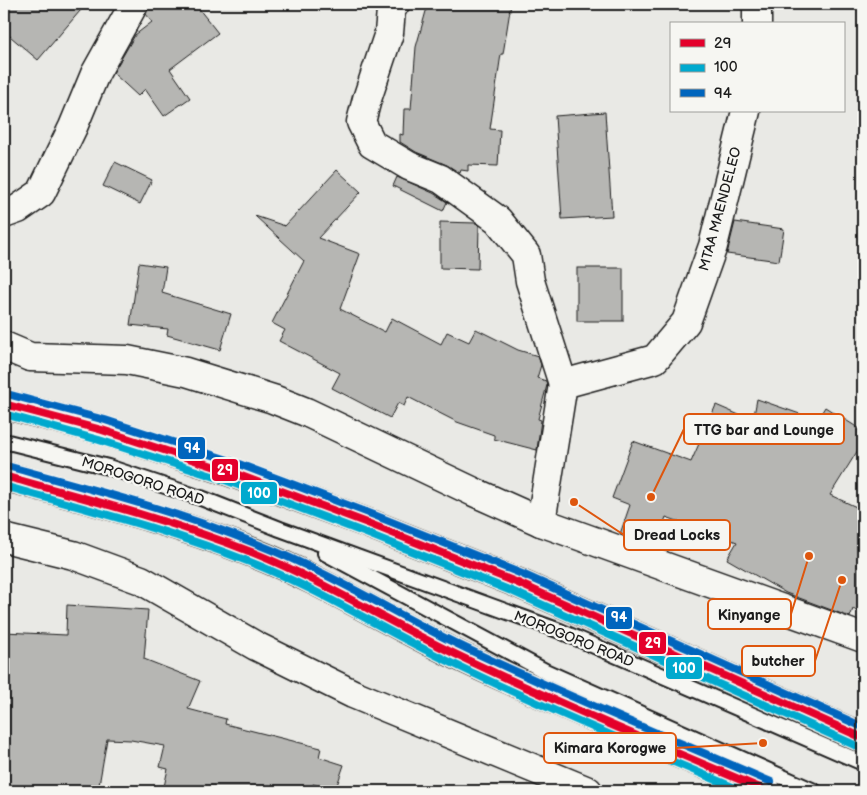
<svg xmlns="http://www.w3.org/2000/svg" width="867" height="795" viewBox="0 0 867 795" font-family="'Balsamiq Sans',sans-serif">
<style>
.building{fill:#b6b6b3;stroke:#1c1c1c}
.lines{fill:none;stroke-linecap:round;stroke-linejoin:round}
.lane-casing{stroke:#1c1c1c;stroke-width:18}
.street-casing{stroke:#1c1c1c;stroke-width:31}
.highway-casing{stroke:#1c1c1c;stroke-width:31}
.lane{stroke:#f6f6f2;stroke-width:14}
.street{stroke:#f6f6f2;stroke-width:28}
.highway{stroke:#f6f6f2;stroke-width:28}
.bus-1-casing{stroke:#f6f6f2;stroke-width:11}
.bus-2-casing{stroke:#f6f6f2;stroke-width:11}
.bus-3-casing{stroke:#f6f6f2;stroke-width:11}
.bus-1{stroke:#e4002b;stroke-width:8}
.bus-2{stroke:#00a9ce;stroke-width:8}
.bus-3{stroke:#0065bd;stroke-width:8}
.labels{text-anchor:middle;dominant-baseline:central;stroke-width:4.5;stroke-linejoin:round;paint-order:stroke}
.street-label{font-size:14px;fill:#1c1c1c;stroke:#f6f6f2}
.leader{fill:none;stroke:#de560d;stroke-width:2}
.callout-dot{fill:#de560d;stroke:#f6f6f2;stroke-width:2}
.callout{fill:#f6f6f2;stroke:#de560d;stroke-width:2}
.callout-label{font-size:15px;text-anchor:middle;font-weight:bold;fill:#1c1c1c}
.line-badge{stroke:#f6f6f2;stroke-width:2}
.badge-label{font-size:14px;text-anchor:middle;font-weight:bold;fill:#fff}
</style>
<rect width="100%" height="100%" fill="#e9e9e5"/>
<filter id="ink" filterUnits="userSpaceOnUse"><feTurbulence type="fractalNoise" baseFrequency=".02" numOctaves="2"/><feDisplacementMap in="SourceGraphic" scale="10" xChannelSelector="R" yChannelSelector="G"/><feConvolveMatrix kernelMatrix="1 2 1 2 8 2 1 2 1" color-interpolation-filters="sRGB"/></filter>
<g filter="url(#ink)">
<g class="building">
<polygon points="13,4 86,4 38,60 4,31 4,15"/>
<polygon points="150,4 195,4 218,33 170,69 190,98 164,116 145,89 138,96 113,73 135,35 152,22 146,14"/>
<polygon points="428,4 511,4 503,54 501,54 490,129 500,130 498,166 468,165 468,171 461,170 460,173 447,165 416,152 400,142 400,134 403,135 404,109 411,109 416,47"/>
<polygon points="605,112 612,216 562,219 555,116"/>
<polygon points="115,162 152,180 140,204 103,186"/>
<polygon points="337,170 361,192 318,238 360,254 340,309 385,332 392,318 441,344 447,332 469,342 476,329 518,350 538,356 541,365 537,378 546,381 547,385 538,419 541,420 537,450 494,439 494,435 457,422 408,397 404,406 398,403 390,418 332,388 340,373 279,341 285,330 272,323 304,261 255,216 285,226"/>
<polygon points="397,177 433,193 447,202 443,211 393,186"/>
<polygon points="440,222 476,223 479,226 478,269 440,268"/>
<polygon points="735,222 784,229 779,261 727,254"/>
<polygon points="139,263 166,267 162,293 231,314 220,350 167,335 168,329 130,325"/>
<rect x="577" y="268" width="46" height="53"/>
<polygon points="757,399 817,420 825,407 863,431 863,442 830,495 863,510 863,614 853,609 850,617 786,593 727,559 737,542 666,517 655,546 620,534 630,505 612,498 633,441 691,462 716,405 753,421"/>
<polygon points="67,605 148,610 144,659 200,681 188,709 226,719 225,724 321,748 319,757 344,765 335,791 313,784 311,791 163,791 168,769 160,767 165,746 131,740 107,739 98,791 4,791 4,632 66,635"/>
</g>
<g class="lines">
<g class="lane-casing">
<g id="lane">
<polyline points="4,441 108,467 201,498 280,529 560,631 863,763"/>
<polyline points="325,553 545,671 814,791"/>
</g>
</g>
<g class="street-casing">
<g id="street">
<polyline points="395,4 391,10 389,33 367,99 361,122 372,144 409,166 441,179 498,220 526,255 530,281 563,384"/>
<polyline points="757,24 757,4"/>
<polyline points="4,214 18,209 41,193 73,127 95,74 134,4"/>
<polyline points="4,346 30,357 127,360 186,372 273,399 306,412 474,492 541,522 863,638"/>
<polyline points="541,522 563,384 655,359 686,322 713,246 746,111"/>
<polyline points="4,538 73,555 141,580 256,646 353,694 588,791"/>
</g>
</g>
<g class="highway-casing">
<g id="highway">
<polyline points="4,404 102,430 228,471 370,524 518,583 863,738"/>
<path d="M4,476C88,499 173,521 254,553C322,580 385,620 451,652C554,702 661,745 767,791"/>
</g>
</g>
<use href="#lane" class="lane"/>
<use href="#street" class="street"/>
<use href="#highway" class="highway"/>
<g class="bus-1-casing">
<g id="bus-1">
<polyline points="4,404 102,430 228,471 370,524 518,583 863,738"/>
<path d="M4,476C88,499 173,521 254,553C323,581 385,620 451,652C554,702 661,746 767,791"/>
</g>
</g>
<g class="bus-2-casing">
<g id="bus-2">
<polyline points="4,414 99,440 225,480 366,533 514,592 859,747"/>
<path d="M4,486C86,509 170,530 250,562C319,589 381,629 448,661C544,708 644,749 742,791"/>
</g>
</g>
<g class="bus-3-casing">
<g id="bus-3">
<polyline points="7,394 105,420 231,461 374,515 522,574 863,727"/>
<path d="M7,466C91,489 176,511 257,544C326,571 389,610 455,643C558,693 665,736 771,782"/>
</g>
</g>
<use href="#bus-1" class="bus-1"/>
<use href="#bus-2" class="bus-2"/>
<use href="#bus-3" class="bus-3"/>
</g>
</g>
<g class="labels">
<g class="street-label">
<text transform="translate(720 209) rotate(-75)">MTAA MAENDELEO</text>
<text transform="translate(143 481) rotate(18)">MOROGORO ROAD</text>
<text transform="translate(574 639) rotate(22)">MOROGORO ROAD</text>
</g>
</g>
<path class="leader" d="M651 497L684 429M574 502L624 535M809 556L791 614M842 580L815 661M763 743L676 748"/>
<g class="callout-dot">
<circle cx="651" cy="497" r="5"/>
<circle cx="574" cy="502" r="5"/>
<circle cx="809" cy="556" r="5"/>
<circle cx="842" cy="580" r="5"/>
<circle cx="763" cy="743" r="5"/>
</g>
<g class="callout">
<rect x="684" y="414" width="160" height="30" rx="5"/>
<rect x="624" y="520" width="106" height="30" rx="5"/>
<rect x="708" y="599" width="83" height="30" rx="5"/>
<rect x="742" y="646" width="73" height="30" rx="5"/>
<rect x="544" y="733" width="132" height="30" rx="5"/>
</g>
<g class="callout-label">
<text x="764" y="435">TTG bar and Lounge</text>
<text x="677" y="540">Dread Locks</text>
<text x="749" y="620">Kinyange</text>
<text x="778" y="666">butcher</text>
<text x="610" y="753">Kimara Korogwe</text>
</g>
<g class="line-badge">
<rect x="177" y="436" width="29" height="24" rx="5" fill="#0065bd"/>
<rect x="211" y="458" width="28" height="24" rx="5" fill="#e4002b"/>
<rect x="240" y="481" width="38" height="24" rx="5" fill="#00a9ce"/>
<rect x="605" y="606" width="28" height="24" rx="5" fill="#0065bd"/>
<rect x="638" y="631" width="29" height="24" rx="5" fill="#e4002b"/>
<rect x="665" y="656" width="38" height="24" rx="5" fill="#00a9ce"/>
</g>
<g class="badge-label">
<text x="192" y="453">94</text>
<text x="225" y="475">29</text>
<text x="259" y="498">100</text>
<text x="619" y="622">94</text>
<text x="653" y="648">29</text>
<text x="684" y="673">100</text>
</g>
<rect width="867" height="795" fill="none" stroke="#f6f6f2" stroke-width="20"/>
<rect x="10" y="10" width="847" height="775" fill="none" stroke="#1c1c1c" stroke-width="2" filter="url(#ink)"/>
<rect x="670" y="22" width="175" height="90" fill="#f6f6f2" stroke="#9f9f9c"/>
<rect x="680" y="39" width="25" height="8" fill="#e4002b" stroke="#9f9f9c"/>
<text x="714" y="48" font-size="15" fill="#1c1c1c">29</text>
<rect x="680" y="64" width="25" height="8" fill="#00a9ce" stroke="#9f9f9c"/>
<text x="714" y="72" font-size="15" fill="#1c1c1c">100</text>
<rect x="680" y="89" width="25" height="8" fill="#0065bd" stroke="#9f9f9c"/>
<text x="714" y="98" font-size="15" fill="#1c1c1c">94</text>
</svg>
